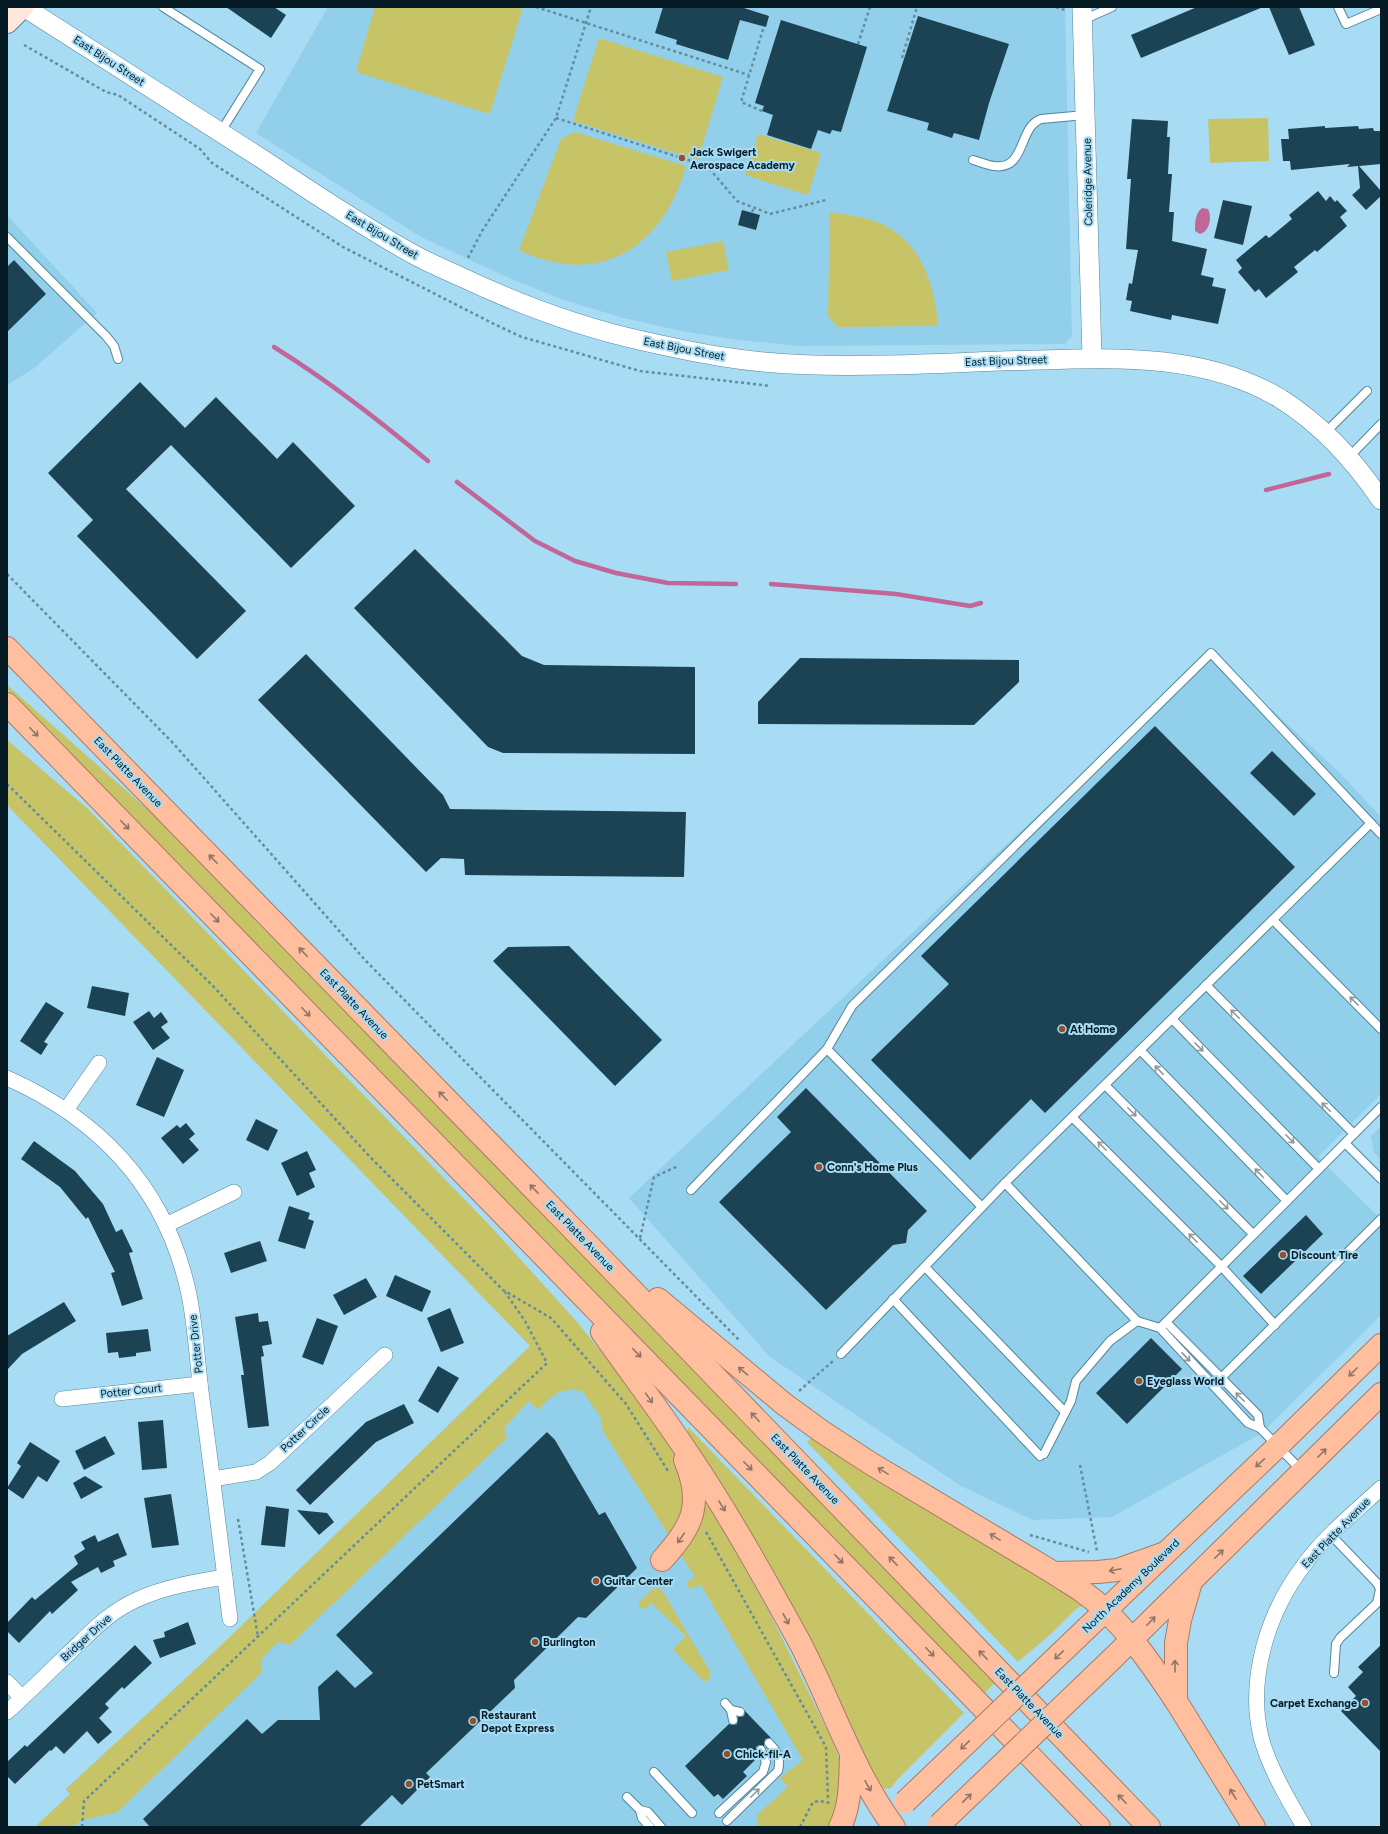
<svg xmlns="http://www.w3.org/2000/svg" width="1388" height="1834" viewBox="0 0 1388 1834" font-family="Figtree,sans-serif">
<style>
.built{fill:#92cfea}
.green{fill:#c6c467}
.water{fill:#c16798}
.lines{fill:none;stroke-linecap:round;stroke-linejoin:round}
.stream{stroke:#c16798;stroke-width:4.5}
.building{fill:#1c4353}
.service-casing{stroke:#54869c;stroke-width:10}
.minor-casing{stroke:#54869c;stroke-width:16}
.tertiary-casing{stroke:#54869c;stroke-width:20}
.secondary-casing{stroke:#54869c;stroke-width:24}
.trunk-casing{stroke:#a87b64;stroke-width:24}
.path{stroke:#658c9e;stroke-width:2.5;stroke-dasharray:3 3;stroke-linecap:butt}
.service{stroke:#fff;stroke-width:8}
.minor{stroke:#fff;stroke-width:15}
.tertiary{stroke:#fff;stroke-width:19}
.secondary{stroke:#ffe7db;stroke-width:22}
.trunk{stroke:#ffbf9f;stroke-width:22}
.trunk-bridge-casing{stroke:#a87b64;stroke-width:24;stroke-linecap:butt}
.trunk-bridge{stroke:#ffbf9f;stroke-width:22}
.oneway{stroke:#8f7568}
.oneway2{stroke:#8f989c}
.poi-dot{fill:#964f29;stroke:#a7dcf4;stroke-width:1.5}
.labels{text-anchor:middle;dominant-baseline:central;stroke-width:4;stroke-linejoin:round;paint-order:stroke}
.street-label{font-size:11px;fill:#071b24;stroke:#a7dcf4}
.poi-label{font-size:11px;font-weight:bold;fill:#071b24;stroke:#a7dcf4;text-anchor:start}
</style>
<rect width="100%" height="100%" fill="#a7dcf4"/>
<g class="built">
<polygon points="328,7 1065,7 1072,336 1065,344 799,346 739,340 681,331 620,317 564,300 511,279 421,237 256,133"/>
<polygon points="7,215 97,313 33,369 7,385"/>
<polygon points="1211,653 1340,773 1381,817 1381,1094 1318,1157 1381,1219 1381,1315 1262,1433 1112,1517 1033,1520 961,1486 770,1357 629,1198"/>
<polygon points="1381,1126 1381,1160 1374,1152 1371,1136"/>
<polygon points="578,1323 769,1612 836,1748 829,1827 35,1827 70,1794 66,1789 212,1654"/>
</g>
<g class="green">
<polygon points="375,7 523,7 490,114 356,72"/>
<polygon points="599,38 723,77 698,160 573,121"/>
<polygon points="1268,118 1269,161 1210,163 1208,119"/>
<path d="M575,132L686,166C664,247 599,289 519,250L561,139Z"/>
<polygon points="758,134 821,153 808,195 745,175"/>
<path d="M830,212C851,215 876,218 894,231C924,251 936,292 938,326L838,327L828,316Z"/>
<polygon points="723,241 729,270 672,281 666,252"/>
<polygon points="7,685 191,848 1000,1678 983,1694 672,1371 7,689"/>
<path d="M7,740L87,808L494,1230L578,1323L652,1416L697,1482L769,1612L836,1748L841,1766L839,1801L829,1827H757L758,1814L788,1787L780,1778L803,1760L701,1585L690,1589L686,1583L695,1577L603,1431L600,1416L582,1391C559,1387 554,1394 538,1410L529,1401L504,1428L507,1438L290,1645L278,1642L262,1659L261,1673L118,1812L80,1821L73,1827H35L70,1794L66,1789L212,1654L530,1346L7,805Z"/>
<polygon points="688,1427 964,1713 897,1780 891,1788 885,1789 880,1785 809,1646 692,1444 688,1432"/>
<polygon points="812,1437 1085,1601 1083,1606 1077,1608 1053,1632 1018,1662 807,1442"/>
<polygon points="657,1588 662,1590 711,1673 708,1681 703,1681 673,1649 686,1636 651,1603 645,1609 640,1607 638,1603 651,1590"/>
</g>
<path class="water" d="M1202,208L1208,209C1212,217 1210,231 1200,234L1195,231C1195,222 1195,214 1202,208Z"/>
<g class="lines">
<g class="stream">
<path d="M274,347C330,382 377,419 428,461"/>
<polyline points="457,482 535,541 575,561 616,573 668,583 736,584"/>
<polyline points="1266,490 1329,474"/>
<polyline points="771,584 896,594 970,606 981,603"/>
</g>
</g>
<g class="building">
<polygon points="226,7 274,7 286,15 271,38"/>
<polygon points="663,7 744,7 744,8 769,16 766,27 740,20 728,60 676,44 677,40 655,33"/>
<polygon points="1197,7 1263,7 1141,58 1131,35"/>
<polygon points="1269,7 1299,7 1315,45 1289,55"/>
<polygon points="918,16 1009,44 989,103 979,140 954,133 952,138 927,130 929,123 887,111"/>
<polygon points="781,20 867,47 841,132 832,130 830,134 818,130 811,149 767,135 773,115 762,111 764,106 755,103"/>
<polygon points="1132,119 1168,121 1167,137 1170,137 1168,174 1172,174 1169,212 1174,212 1172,241 1207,249 1201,275 1214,278 1212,286 1226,289 1218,324 1172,315 1171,320 1130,311 1132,301 1126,300 1129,283 1132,284 1138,250 1126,249 1131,179 1127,179"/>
<polygon points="1325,126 1325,128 1358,126 1359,129 1373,128 1374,131 1381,131 1381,164 1359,166 1381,191 1381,196 1366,210 1352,195 1360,188 1358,166 1347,167 1350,164 1291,170 1290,161 1283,161 1281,139 1289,139 1288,129"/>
<polygon points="1318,191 1326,201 1330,196 1335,202 1337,200 1347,211 1340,217 1347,226 1317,252 1315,250 1294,267 1298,272 1266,298 1259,289 1255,292 1238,272 1242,268 1236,260 1266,235 1269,238 1292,219 1289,215"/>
<polygon points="1223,200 1252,206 1243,245 1214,238"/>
<polygon points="742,210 760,215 756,230 738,225"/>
<polygon points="14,260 46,294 7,332 7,267"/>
<polygon points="140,382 185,428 216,397 277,459 293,442 355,506 291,568 171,445 126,489 246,611 197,659 77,536 93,520 48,473"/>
<polygon points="415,549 522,656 544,665 695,667 695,754 503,753 488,747 354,608"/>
<polygon points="306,654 443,795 450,809 686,812 684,877 465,875 464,859 441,858 426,872 258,700"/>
<polygon points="800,658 1019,660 1019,682 974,725 758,724 758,702"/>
<polygon points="1155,726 1295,867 1045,1113 1031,1099 970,1160 871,1060 949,984 921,956"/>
<polygon points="1272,751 1316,794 1294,816 1250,773"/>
<polygon points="569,946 662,1040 615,1086 493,961 508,947"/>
<polygon points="92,986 129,993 125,1016 87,1008"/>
<polygon points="46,1002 64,1013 44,1042 48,1044 41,1055 20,1041"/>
<polygon points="149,1011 154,1018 161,1012 168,1022 161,1027 170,1038 153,1050 133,1022"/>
<polygon points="157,1057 184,1070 164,1117 136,1105"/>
<polygon points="806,1088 927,1211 908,1230 906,1243 893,1245 826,1310 719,1202 791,1132 777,1117"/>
<polygon points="256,1119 278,1130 268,1151 246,1140"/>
<polygon points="186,1123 195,1134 189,1139 199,1150 183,1164 161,1138 177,1125 180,1128"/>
<polygon points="34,1141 75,1171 103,1204 116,1232 122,1229 133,1252 129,1253 143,1299 122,1306 111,1273 115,1272 88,1217 86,1219 60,1187 21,1159"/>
<polygon points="307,1151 316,1170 309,1173 315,1187 297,1196 281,1163"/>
<polygon points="289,1206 310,1213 308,1219 314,1221 305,1249 278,1241"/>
<polygon points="1306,1215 1323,1234 1261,1294 1243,1276"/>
<polygon points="260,1241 267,1261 231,1273 224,1253"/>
<polygon points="395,1275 431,1291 422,1312 386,1296"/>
<polygon points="366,1278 377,1297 344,1315 333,1295"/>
<polygon points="64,1302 76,1321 22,1354 7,1370 7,1336"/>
<polygon points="450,1308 464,1343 441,1352 427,1318"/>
<polygon points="258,1313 259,1322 268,1321 272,1344 262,1346 264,1356 261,1357 269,1426 248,1428 241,1375 244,1375 235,1317"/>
<polygon points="317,1318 338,1326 323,1365 302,1357"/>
<polygon points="148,1329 151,1351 136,1353 136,1356 119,1358 118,1352 108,1353 106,1333"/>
<polygon points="1151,1338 1182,1369 1127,1424 1096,1393"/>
<polygon points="438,1366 459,1378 438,1413 418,1401"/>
<polygon points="404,1404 414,1423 376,1442 310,1505 296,1490 366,1422"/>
<polygon points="163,1420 167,1468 142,1470 138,1422"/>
<polygon points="547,1432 555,1440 599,1515 605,1512 637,1568 586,1618 578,1617 514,1680 515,1688 426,1773 430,1777 402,1805 392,1795 359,1827 150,1827 143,1819 247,1719 262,1734 278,1720 320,1720 318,1687 337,1670 355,1688 373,1673 336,1635"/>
<polygon points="105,1436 115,1454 84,1470 75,1451"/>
<polygon points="30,1442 60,1461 47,1482 38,1476 23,1499 7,1488 21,1466 17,1463"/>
<polygon points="85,1476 103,1487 81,1499 73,1483"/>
<polygon points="171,1494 179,1545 152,1548 144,1498"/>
<polygon points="266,1506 289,1509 285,1547 261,1545"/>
<polygon points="297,1510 327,1513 334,1522 319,1535"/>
<polygon points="118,1533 127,1555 113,1561 115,1566 101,1573 98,1567 71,1582 78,1590 52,1614 50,1611 19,1643 7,1631 7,1623 32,1597 35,1600 78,1564 74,1556 85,1549 81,1542 95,1535 98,1542"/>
<polygon points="188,1622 196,1644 160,1658 153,1640 165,1637 164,1632"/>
<polygon points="135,1645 152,1663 124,1689 122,1687 105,1704 109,1708 99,1718 112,1732 98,1744 87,1731 64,1754 56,1746 51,1751 50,1750 15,1784 7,1776 7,1762 25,1745 27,1747"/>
<polygon points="1381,1645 1381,1752 1341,1711 1356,1696 1348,1687 1363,1672 1358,1667"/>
<polygon points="745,1711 771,1738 765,1739 764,1746 759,1745 756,1747 757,1755 753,1758 755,1760 743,1772 747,1776 723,1799 718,1794 714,1797 685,1766 729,1724 734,1725 737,1724 738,1717 744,1716"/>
</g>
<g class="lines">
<g class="service-casing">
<g id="service">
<polyline points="163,7 260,69 220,133"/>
<polyline points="1338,7 1346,24 1381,9"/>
<polyline points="1083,20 1112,7"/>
<path d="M973,160C980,162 987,165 994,166C1026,171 1018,127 1041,119L1085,115"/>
<polyline points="7,237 106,336 114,346 118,359"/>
<polyline points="1325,433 1367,391"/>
<polyline points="1349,457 1381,424"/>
<polyline points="1273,920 1381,1029"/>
<polyline points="1206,985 1354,1134"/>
<polyline points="1172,1019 1319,1169"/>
<polyline points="827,1049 982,1207"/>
<polyline points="1140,1050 1287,1201"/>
<polyline points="1105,1085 1253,1234"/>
<polyline points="1072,1117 1221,1266 1275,1325"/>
<polyline points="1345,1143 1381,1179"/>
<polyline points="1005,1183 1137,1321 1160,1328 1248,1423 1260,1428 1302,1471"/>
<polyline points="691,1190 827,1049 852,1006 1211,653 1381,834"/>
<polyline points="925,1267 1065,1412"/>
<polyline points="893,1299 1040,1456"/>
<polyline points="1166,1322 1258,1415 1260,1428"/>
<polyline points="1160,1328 1381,1107"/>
<polyline points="841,1354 1005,1183 1371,823"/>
<polyline points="1221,1378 1381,1219"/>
<polyline points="1044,1454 1071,1401 1076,1381 1110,1341 1137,1321"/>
<polyline points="1331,1535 1377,1583 1380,1589 1377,1603 1340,1638 1336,1644 1334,1673"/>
<polyline points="725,1703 731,1710 740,1712"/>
<polyline points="731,1710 733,1720"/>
<polyline points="654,1772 692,1813"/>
<polyline points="627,1797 640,1810 648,1812 661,1827"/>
<polyline points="640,1810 642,1818 650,1827"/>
<polyline points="719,1813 763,1772 766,1762 761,1750"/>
<path d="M727,1821L778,1771C781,1759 778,1752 769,1743"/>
</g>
</g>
<g class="minor-casing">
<g id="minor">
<path d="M7,1078C101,1120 165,1188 188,1290C196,1326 197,1363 202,1399C212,1472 221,1546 230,1619"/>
<polyline points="66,1110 99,1063"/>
<polyline points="166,1225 234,1192"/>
<polyline points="62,1399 200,1384"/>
<polyline points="213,1479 256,1472 270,1463 385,1355"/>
<polyline points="7,1682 22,1698"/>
<path d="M7,1712C28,1693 48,1673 69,1653C90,1633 109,1612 136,1600C164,1587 194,1582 225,1577"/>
<path d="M1304,1827C1288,1799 1269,1768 1261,1737C1247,1678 1268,1612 1304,1565C1325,1536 1355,1512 1381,1488"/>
</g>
</g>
<g class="tertiary-casing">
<g id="tertiary">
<path d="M24,7C102,57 180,107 259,157C309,190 359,224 411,253C427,262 443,269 459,276C518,304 579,327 643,341C670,347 697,353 724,357C778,366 834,366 889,365C939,364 990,361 1040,360C1121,357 1208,355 1281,399C1322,425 1354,460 1381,500"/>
<polyline points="1082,7 1092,358"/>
</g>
</g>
<g class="secondary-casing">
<polyline id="secondary" points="7,22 22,7"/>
</g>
<g class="trunk-casing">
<g id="trunk">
<polyline points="7,648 600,1257 1149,1827"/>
<polyline points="7,704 1099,1827"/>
<polyline points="658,1299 784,1404 821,1431 870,1463 1054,1573 1098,1572 1117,1570 1165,1553"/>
<path d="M602,1332C630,1372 660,1411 687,1452C728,1512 763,1576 798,1639C831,1701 852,1770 894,1827"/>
<path d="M662,1560C692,1527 704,1505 685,1460"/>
<path d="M1054,1573C1063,1579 1073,1585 1082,1591C1121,1619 1150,1662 1176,1701"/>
<polyline points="1191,1582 1180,1620 1176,1643 1176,1701 1254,1827"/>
<polyline points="1087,1628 1278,1446 1381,1345"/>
<polyline points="1113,1658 1381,1394"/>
<path d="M840,1827C851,1805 850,1781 851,1756"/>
</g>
</g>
<g class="path">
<polyline points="536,7 749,75"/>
<polyline points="1056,7 1065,10"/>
<polyline points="858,44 870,7"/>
<polyline points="24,45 106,92 118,95 200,149 212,163 343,247 496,325 522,337 640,371 771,386"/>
<polyline points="902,58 917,7"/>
<polyline points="762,111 741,102 764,26"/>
<polyline points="556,118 707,166 737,201 770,214 826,200"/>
<polyline points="752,212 754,208"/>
<polyline points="468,258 482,231 556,118 591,7"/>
<polyline points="7,574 173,743 365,960 739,1340"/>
<polyline points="7,784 214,987 371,1158 503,1290 551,1318 626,1404 668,1471"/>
<polyline points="640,1238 654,1177 678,1166"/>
<polyline points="799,1391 833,1361"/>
<polyline points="1080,1465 1097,1551"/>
<polyline points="238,1519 258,1637"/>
<polyline points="706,1532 826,1747 828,1799"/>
<polyline points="1030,1535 1089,1552"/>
<polyline points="82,1827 84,1801 547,1363 525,1321 505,1292"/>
<polyline points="800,1827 813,1802 820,1801 830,1803"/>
</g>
<use href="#service" class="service"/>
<use href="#minor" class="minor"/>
<use href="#tertiary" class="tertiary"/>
<use href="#secondary" class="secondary"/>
<use href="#trunk" class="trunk"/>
<g class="trunk-bridge-casing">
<g id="trunk-bridge">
<polyline points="905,1802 1087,1628"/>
<polyline points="939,1825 1113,1658"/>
</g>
</g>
<use href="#trunk-bridge" class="trunk-bridge"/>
</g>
<defs><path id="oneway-shaft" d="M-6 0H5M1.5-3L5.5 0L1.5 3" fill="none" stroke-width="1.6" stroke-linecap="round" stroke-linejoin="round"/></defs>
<g class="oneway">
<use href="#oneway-shaft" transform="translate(34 732) rotate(46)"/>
<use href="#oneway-shaft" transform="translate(125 825) rotate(46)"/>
<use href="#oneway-shaft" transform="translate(213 859) rotate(-134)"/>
<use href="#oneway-shaft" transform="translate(215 918) rotate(46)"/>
<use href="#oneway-shaft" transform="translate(303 952) rotate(-134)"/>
<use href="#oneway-shaft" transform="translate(306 1012) rotate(46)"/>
<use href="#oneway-shaft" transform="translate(443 1096) rotate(-134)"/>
<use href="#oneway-shaft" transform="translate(534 1189) rotate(-134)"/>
<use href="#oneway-shaft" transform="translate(637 1353) rotate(46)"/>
<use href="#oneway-shaft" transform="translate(743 1371) rotate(-140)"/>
<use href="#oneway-shaft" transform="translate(1353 1372) rotate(135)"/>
<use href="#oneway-shaft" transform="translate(649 1398) rotate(54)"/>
<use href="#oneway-shaft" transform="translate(755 1417) rotate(-134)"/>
<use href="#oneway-shaft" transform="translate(1322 1453) rotate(-45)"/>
<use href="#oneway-shaft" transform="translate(1260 1463) rotate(137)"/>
<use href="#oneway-shaft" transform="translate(748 1466) rotate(46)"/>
<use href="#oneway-shaft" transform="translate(883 1471) rotate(-149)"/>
<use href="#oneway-shaft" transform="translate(722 1506) rotate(58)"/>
<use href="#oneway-shaft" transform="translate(995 1537) rotate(-149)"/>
<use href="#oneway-shaft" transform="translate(681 1538) rotate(124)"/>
<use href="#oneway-shaft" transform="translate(1219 1554) rotate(-45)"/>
<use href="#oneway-shaft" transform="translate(839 1559) rotate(46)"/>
<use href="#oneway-shaft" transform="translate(893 1561) rotate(-134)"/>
<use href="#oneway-shaft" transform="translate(1115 1570) rotate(168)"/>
<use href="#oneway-shaft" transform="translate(786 1619) rotate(61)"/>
<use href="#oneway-shaft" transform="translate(1151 1621) rotate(-45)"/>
<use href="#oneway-shaft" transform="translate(930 1652) rotate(46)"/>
<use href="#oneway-shaft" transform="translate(983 1655) rotate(-134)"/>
<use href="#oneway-shaft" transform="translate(1059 1655) rotate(136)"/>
<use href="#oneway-shaft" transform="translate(1175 1666) rotate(-91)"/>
<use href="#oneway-shaft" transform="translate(965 1745) rotate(136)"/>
<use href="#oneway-shaft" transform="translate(868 1786) rotate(61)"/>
<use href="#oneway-shaft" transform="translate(1233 1794) rotate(-121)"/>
<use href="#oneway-shaft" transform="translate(967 1798) rotate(-44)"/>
<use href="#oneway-shaft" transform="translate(1122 1799) rotate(-134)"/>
</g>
<g class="oneway2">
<use href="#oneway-shaft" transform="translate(1354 1001) rotate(-135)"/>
<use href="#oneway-shaft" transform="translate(1235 1014) rotate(-135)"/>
<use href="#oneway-shaft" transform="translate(1199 1047) rotate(45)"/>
<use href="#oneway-shaft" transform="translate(1159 1070) rotate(-134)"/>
<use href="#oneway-shaft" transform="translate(1326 1107) rotate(-135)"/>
<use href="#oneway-shaft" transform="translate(1132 1112) rotate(45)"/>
<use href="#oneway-shaft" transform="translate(1290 1139) rotate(45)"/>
<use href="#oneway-shaft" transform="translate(1102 1146) rotate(-135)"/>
<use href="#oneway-shaft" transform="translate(1259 1173) rotate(-134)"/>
<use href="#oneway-shaft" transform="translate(1224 1205) rotate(45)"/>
<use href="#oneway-shaft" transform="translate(1193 1238) rotate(-135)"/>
<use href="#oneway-shaft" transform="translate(1186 1357) rotate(47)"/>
<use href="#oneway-shaft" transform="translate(1240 1397) rotate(-135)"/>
<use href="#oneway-shaft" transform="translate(755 1793) rotate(-45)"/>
</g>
<g class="poi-dot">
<circle cx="682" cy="158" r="4"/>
<circle cx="1062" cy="1029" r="4"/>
<circle cx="819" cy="1167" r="4"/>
<circle cx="1283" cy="1255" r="4"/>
<circle cx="1139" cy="1381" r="4"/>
<circle cx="596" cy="1581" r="4"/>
<circle cx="535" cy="1642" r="4"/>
<circle cx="1365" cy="1703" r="4"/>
<circle cx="473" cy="1721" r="4"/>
<circle cx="727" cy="1754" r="4"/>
<circle cx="409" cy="1784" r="4"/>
</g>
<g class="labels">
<g class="street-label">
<text transform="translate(109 61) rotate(33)">East Bijou Street</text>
<text transform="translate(1088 182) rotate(-91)">Coleridge Avenue</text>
<text transform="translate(382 235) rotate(31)">East Bijou Street</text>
<text transform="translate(684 349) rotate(11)">East Bijou Street</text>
<text transform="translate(1006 361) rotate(-2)">East Bijou Street</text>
<text transform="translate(128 772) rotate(46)">East Platte Avenue</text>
<text transform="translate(354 1004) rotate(46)">East Platte Avenue</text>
<text transform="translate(580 1236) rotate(46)">East Platte Avenue</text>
<text transform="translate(196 1344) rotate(-96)">Potter Drive</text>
<text transform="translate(131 1391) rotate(-6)">Potter Court</text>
<text transform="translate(305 1429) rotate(-43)">Potter Circle</text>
<text transform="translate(805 1469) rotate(46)">East Platte Avenue</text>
<text transform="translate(1336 1533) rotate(-46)">East Platte Avenue</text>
<text transform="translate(1131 1586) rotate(-44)">North Academy Boulevard</text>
<text transform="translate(86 1638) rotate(-42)">Bridger Drive</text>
<text transform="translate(1029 1703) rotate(46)">East Platte Avenue</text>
</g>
<g class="poi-label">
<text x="690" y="152">Jack Swigert<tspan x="690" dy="13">Aerospace Academy</tspan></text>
<text x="1070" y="1029">At Home</text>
<text x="827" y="1167">Conn's Home Plus</text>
<text x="1291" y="1255">Discount Tire</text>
<text x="1147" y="1381">Eyeglass World</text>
<text x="604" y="1581">Guitar Center</text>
<text x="543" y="1642">Burlington</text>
<text x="1357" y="1703" text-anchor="end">Carpet Exchange</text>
<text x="481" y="1715">Restaurant<tspan x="481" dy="13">Depot Express</tspan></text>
<text x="735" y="1754">Chick-fil-A</text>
<text x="417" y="1784">PetSmart</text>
</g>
</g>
<rect width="1388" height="1834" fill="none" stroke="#071b24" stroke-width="16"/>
</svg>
